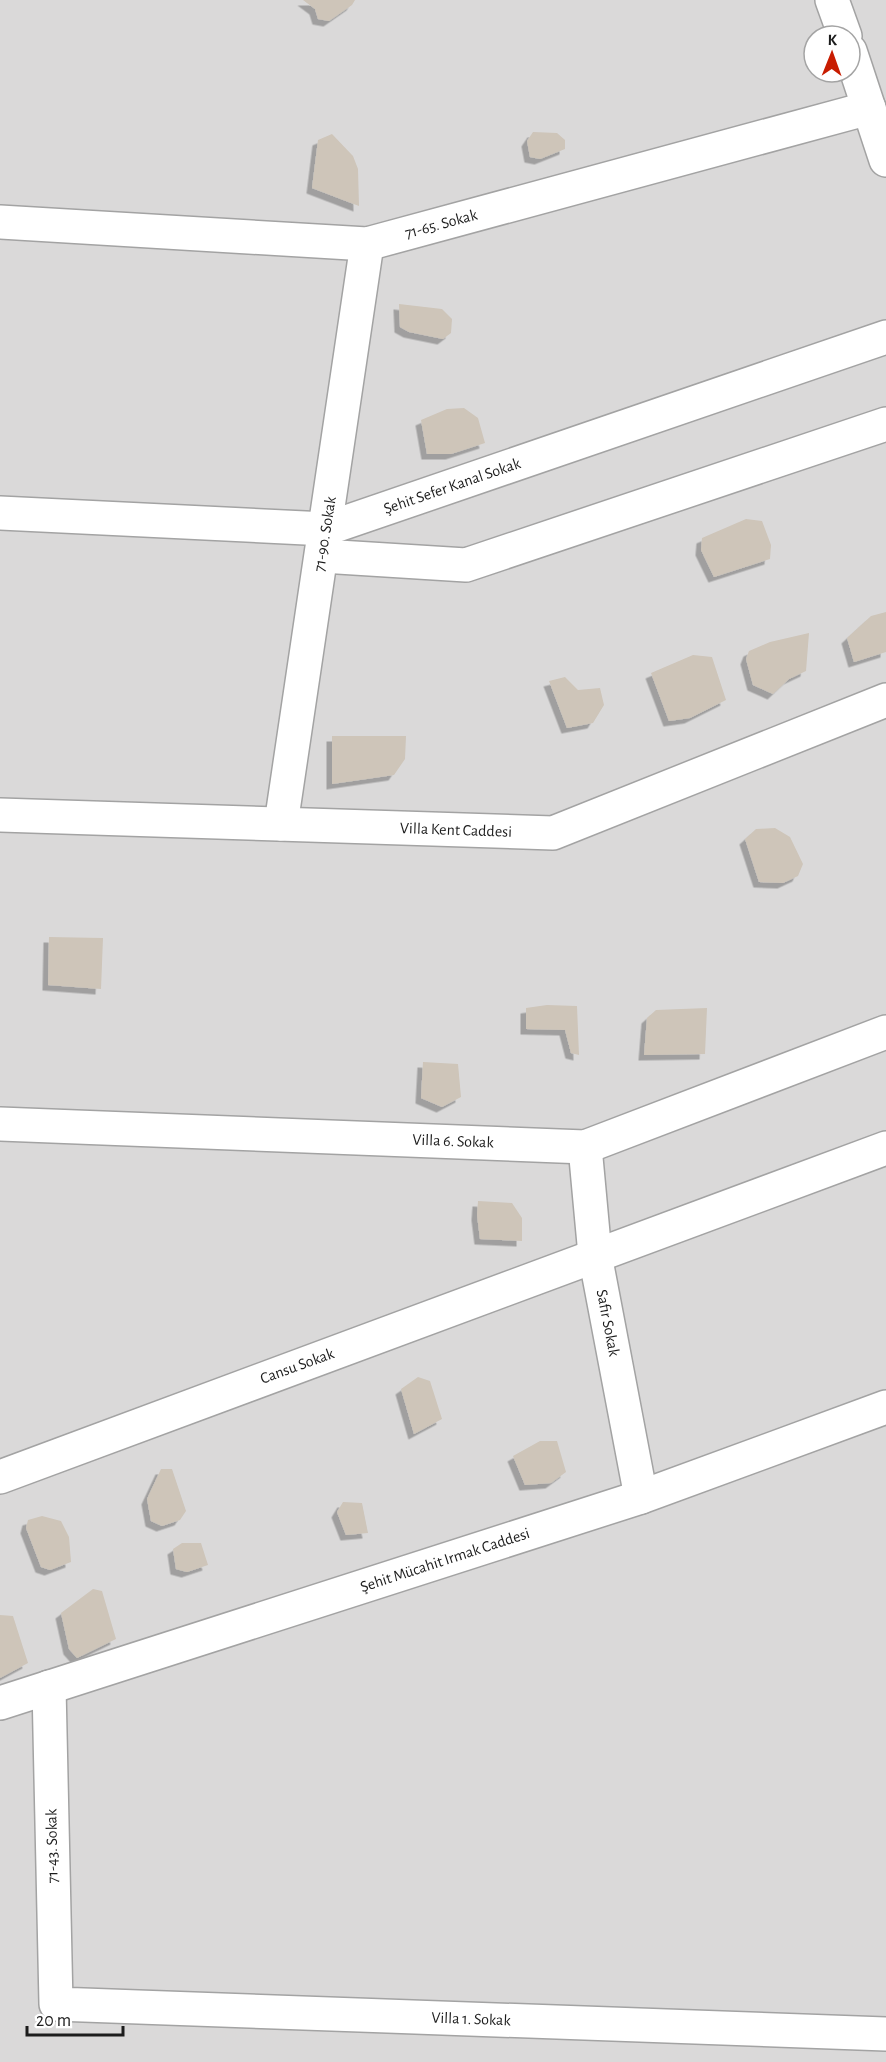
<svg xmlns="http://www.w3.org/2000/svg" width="886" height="2062" viewBox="0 0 886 2062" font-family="'Alegreya Sans',sans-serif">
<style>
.residential{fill:#dad9d9;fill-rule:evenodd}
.building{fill:#cec5b9;filter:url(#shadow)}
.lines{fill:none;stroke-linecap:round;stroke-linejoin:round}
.minor-casing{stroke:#a3a3a3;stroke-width:36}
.minor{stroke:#fff;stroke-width:33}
.labels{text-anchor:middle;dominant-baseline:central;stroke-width:4.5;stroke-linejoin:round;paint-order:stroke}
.street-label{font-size:16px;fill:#1c1c1c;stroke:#fff}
</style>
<defs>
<filter id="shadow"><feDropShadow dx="-5.5" dy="5.5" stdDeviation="0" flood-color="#0004"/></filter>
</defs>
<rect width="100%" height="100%" fill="#eeece0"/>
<path class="residential" d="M0,0H886V2062H0ZM814,36H850V72H814Z"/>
<g class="building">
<polygon points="303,0 355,0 352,5 329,21 318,19 315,9"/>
<polygon points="533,132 557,133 565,140 565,149 540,159 530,157 527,141"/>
<polygon points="332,134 353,156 358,169 359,206 312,188 318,140"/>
<polygon points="399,304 442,309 452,319 451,333 443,339 409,332 400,327"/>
<polygon points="464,408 478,418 485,443 451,454 427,454 421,420 447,409"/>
<polygon points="746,519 762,521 771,545 770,559 714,577 701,550 702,538"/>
<polygon points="886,612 886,652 854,662 847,638 871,616"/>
<polygon points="809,633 806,671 789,679 773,694 753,685 746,659 749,651 770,642"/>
<polygon points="693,655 712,657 726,700 690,718 669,721 651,673"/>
<polygon points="565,677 578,690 600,688 604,705 593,723 567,728 549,681"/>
<polygon points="332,736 406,736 405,759 394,775 332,784"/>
<polygon points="775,828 790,837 803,864 798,876 783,883 759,882 745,839 756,829"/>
<polygon points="49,937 103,938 101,989 48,985"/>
<polygon points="547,1005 577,1006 579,1055 571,1053 565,1030 526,1029 526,1008"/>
<polygon points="707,1008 705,1054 644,1055 647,1018 656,1010"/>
<polygon points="423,1062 458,1064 461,1097 442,1107 421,1098"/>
<polygon points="478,1201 512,1203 522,1218 522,1241 480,1239 477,1215"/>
<polygon points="418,1377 430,1381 442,1419 414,1434 401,1389"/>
<polygon points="540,1441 557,1441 566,1472 551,1483 525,1485 513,1456"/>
<polygon points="161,1469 172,1469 186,1511 180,1520 162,1526 151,1521 147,1499"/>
<polygon points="343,1502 362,1503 368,1533 346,1535 337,1512"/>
<polygon points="42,1516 61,1521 69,1537 71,1562 50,1570 41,1567 26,1528 28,1520"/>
<polygon points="182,1543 201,1543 208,1565 187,1572 176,1569 173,1549"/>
<polygon points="93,1589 102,1591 116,1639 77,1658 69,1649 61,1613"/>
<polygon points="0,1615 13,1616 28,1663 0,1678"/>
</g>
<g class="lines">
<g class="minor-casing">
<g id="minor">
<polyline points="832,0 845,36"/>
<polyline points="850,51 886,160"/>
<polyline points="0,222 367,244 869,108"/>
<polyline points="0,513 326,529 886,337"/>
<polyline points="322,556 466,565 886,424"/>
<polyline points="0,815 553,833 886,700"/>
<polyline points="281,824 367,244"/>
<polyline points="0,1124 585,1147 886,1032"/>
<polyline points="585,1147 595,1255 641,1497"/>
<polyline points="0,1477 886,1148"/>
<polyline points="49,1687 56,2004 886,2034"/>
<polyline points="0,1703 641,1497 886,1407"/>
</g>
</g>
<use href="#minor" class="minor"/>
</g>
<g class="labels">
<g class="street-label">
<text transform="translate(441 224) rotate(-15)">71-65. Sokak</text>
<text transform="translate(452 486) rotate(-19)">Şehit Sefer Kanal Sokak</text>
<text transform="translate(325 534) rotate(-81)">71-90. Sokak</text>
<text transform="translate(456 830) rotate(2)">Villa Kent Caddesi</text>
<text transform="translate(453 1141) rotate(2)">Villa 6. Sokak</text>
<text transform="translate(608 1323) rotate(79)">Safir Sokak</text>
<text transform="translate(297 1366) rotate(-20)">Cansu Sokak</text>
<text transform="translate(445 1560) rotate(-18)">Şehit Mücahit Irmak Caddesi</text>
<text transform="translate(52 1846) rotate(-91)">71-43. Sokak</text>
<text transform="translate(471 2019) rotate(2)">Villa 1. Sokak</text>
</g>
</g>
<g transform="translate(832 54) rotate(1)"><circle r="28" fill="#ffffff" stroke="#a4a4a4" stroke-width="1.5"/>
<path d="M0-4.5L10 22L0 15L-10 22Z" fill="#c81c00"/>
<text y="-9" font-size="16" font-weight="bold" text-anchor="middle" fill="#1c1c1c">K</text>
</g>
<path d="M27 2026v9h96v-9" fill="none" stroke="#1c1c1c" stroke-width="3"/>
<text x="36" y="2026" font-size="18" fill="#1c1c1c" stroke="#ffffff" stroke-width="4.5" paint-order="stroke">20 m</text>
</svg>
